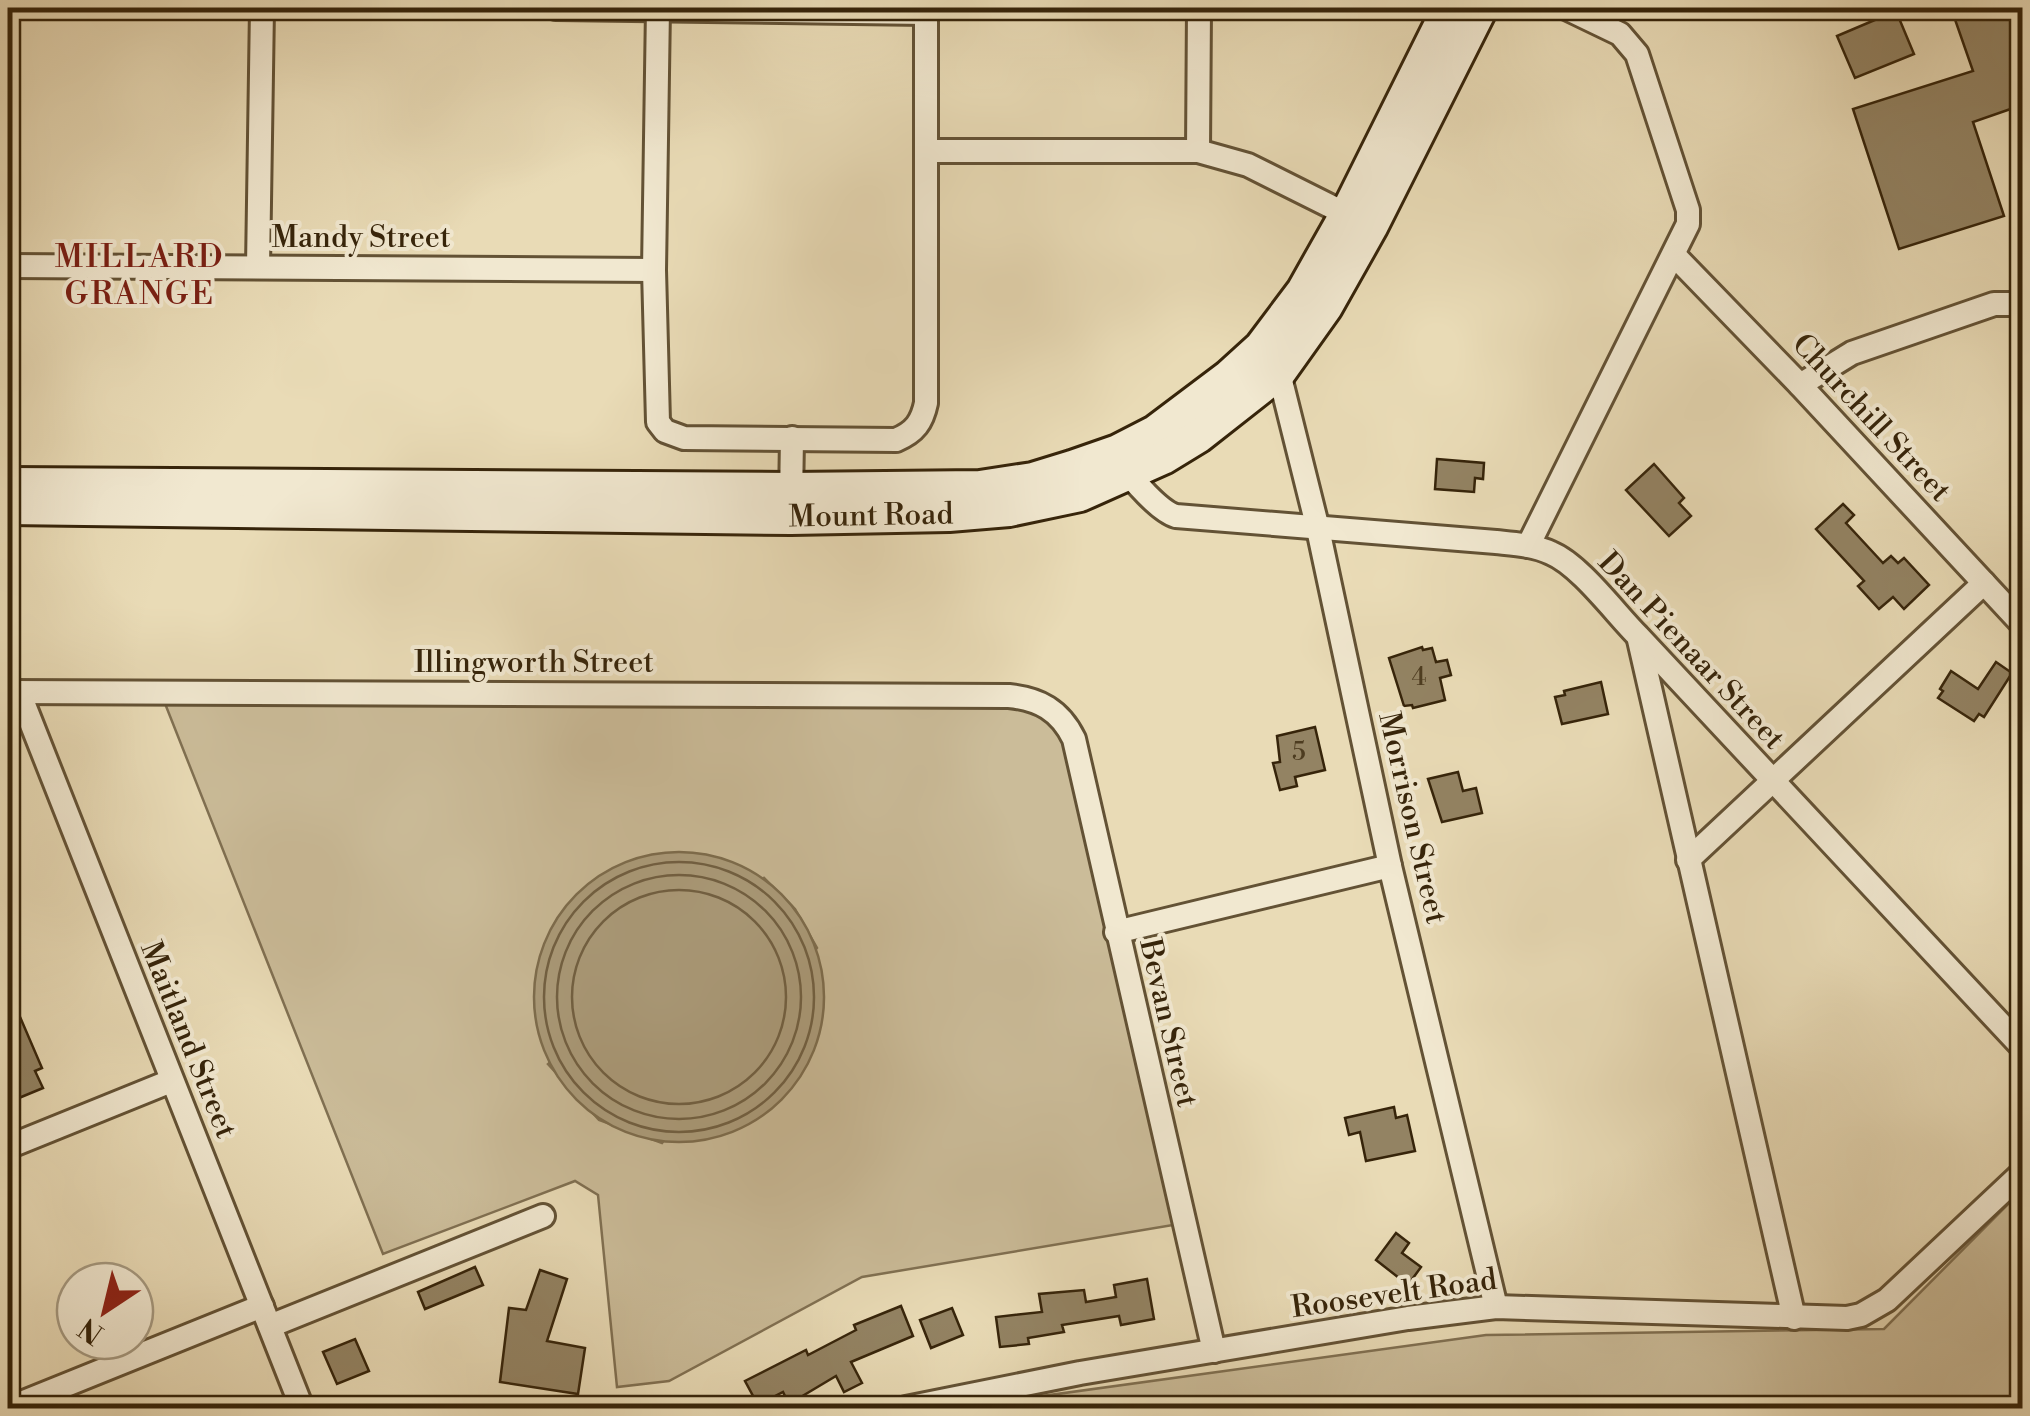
<svg xmlns="http://www.w3.org/2000/svg" width="2030" height="1416" viewBox="0 0 2030 1416" font-family="'Libre Bodoni',serif">
<style>
.green{fill:#cbbc99;stroke:#807052;stroke-width:2.5;fill-rule:evenodd}
.water{fill:#ac9d7c;stroke:#7d6d4e;stroke-width:2.5}
.lines{fill:none;stroke-linecap:round;stroke-linejoin:round}
.shore{stroke:#716043;stroke-width:2.5}
.building{fill:#938363;stroke:#36240a;stroke-width:2.5}
.minor-casing{stroke:#635235;stroke-width:28}
.secondary-casing{stroke:#36240a;stroke-width:38}
.minor{stroke:#f1e8d0;stroke-width:22}
.secondary{stroke:#f1e8d0;stroke-width:32}
.labels{text-anchor:middle;dominant-baseline:central;stroke-width:8;stroke-linejoin:round;paint-order:stroke}
.number-label{font-size:25px;fill:#4d3c20}
.street-label{font-size:30px;fill:#36240a;stroke:#f1e8d0}
.neighbourhood-label{font-size:32px;letter-spacing:2.5px;fill:#7a1f14;stroke:#f1e8d0}
</style>
<rect width="100%" height="100%" fill="#e9dbb6"/>
<filter id="stains"><feTurbulence type="fractalNoise" baseFrequency=".002" numOctaves="4"/><feColorMatrix values="0 0 0 0 .2 0 0 0 0 .09 0 0 0 0 .02 0 0 0 .5 -.17"/></filter>
<radialGradient id="worn" r=".72"><stop offset=".6" stop-color="#630" stop-opacity="0"/><stop offset="1" stop-color="#630" stop-opacity=".3"/></radialGradient>
<g class="green">
<path d="M164,701L1018,706L1054,723L1066,748L1173,1225L862,1277L669,1381L617,1387L598,1195L575,1181L383,1254ZM764,878L795,909L817,948L662,1143L599,1120L548,1064Z"/>
<polygon points="2022,1190 2022,1408 955,1408 1486,1335 1884,1329"/>
</g>
<circle class="water" cx="679" cy="997" r="145"/>
<g class="lines">
<g class="shore">
<circle cx="679" cy="997" r="135"/>
<circle cx="679" cy="997" r="122"/>
<circle cx="679" cy="997" r="107"/>
</g>
</g>
<g class="building">
<polygon points="1951,8 2018,8 2022,20 2022,105 1973,122 2004,216 1899,249 1853,109 1973,71"/>
<polygon points="1896,11 1914,54 1855,78 1837,36"/>
<polygon points="1437,459 1484,463 1483,479 1475,478 1474,492 1435,489"/>
<polygon points="1654,464 1684,498 1679,503 1691,516 1669,536 1626,490"/>
<polygon points="1843,504 1854,515 1846,523 1883,563 1891,556 1898,563 1904,558 1929,585 1904,609 1893,597 1879,609 1858,586 1864,581 1816,529"/>
<polygon points="1422,647 1423,650 1432,648 1436,662 1447,660 1451,675 1440,678 1445,700 1413,708 1412,705 1404,706 1389,658"/>
<polygon points="1996,662 2012,673 1984,717 1979,714 1974,721 1938,698 1943,691 1940,689 1951,671 1978,689"/>
<polygon points="1601,682 1608,714 1562,724 1555,697 1565,695 1564,691"/>
<polygon points="1315,727 1325,770 1295,777 1297,786 1280,790 1273,763 1280,762 1277,736"/>
<polygon points="1458,772 1463,791 1476,788 1482,813 1442,822 1428,779"/>
<polygon points="8,989 42,1068 35,1071 43,1088 14,1100 8,1086"/>
<polygon points="1394,1107 1396,1118 1407,1115 1415,1151 1366,1161 1360,1132 1349,1135 1345,1118"/>
<polygon points="1396,1233 1409,1243 1402,1253 1421,1267 1408,1285 1376,1260"/>
<polygon points="475,1267 483,1285 425,1309 418,1292"/>
<polygon points="540,1270 567,1279 547,1341 585,1348 578,1394 500,1382 509,1308 526,1310"/>
<polygon points="1147,1279 1154,1319 1121,1325 1119,1316 1062,1325 1064,1332 1028,1338 1029,1344 1000,1347 996,1317 1042,1312 1039,1294 1084,1290 1086,1302 1116,1297 1114,1285"/>
<polygon points="901,1306 913,1336 851,1362 862,1383 844,1392 836,1376 789,1404 783,1392 758,1405 745,1381 806,1350 808,1355 856,1330 854,1325"/>
<polygon points="952,1308 963,1335 931,1348 920,1320"/>
<polygon points="355,1339 369,1371 337,1384 323,1352"/>
</g>
<g class="lines">
<g class="minor-casing">
<g id="minor">
<polyline points="556,8 926,13"/>
<path d="M658,8L654,270L658,422L665,431L684,438L896,440C915,432 922,422 926,403V8"/>
<polyline points="927,151 1198,151 1248,165 1358,220"/>
<polyline points="1198,151 1199,8"/>
<polyline points="1674,255 1800,385 2022,624"/>
<polyline points="8,266 654,270"/>
<polyline points="258,267 262,8"/>
<polyline points="1272,362 1279,373 1318,529 1390,866 1496,1307"/>
<polyline points="1800,385 1852,353 1994,304 2015,304 2022,308"/>
<path d="M1124,465C1131,480 1161,512 1176,516L1496,542C1515,544 1534,545 1551,553C1580,565 1615,613 1638,636L2022,1047"/>
<polyline points="791,500 792,438"/>
<polyline points="1528,546 1688,224 1688,210 1637,54 1620,34 1566,8"/>
<polyline points="1639,640 1794,1318"/>
<path d="M8,692L1009,696C1039,699 1060,710 1074,739L1214,1351"/>
<polyline points="19,692 302,1408"/>
<polyline points="1688,860 1984,583"/>
<polyline points="1116,932 1390,866"/>
<polyline points="8,1147 171,1081"/>
<polyline points="270,1326 543,1216"/>
<polyline points="9,1408 262,1306"/>
<polyline points="906,1408 1080,1373 1408,1318 1496,1307 1847,1318 1861,1315 1887,1300 2022,1173"/>
</g>
</g>
<g class="secondary-casing">
<g id="secondary">
<polyline points="8,484 790,489 980,487 1033,479 1072,467 1118,451 1155,432 1228,377 1261,347 1303,291 1347,213 1449,8"/>
<polyline points="8,508 791,518 949,515 1009,510 1080,495 1163,458 1199,436 1279,373 1326,307 1371,227 1481,8"/>
</g>
</g>
<use href="#minor" class="minor"/>
<use href="#secondary" class="secondary"/>
</g>
<g class="labels">
<g class="number-label">
<text x="1419" y="677">4</text>
<text x="1299" y="752">5</text>
</g>
<g class="street-label">
<text x="361" y="238">Mandy Street</text>
<text transform="translate(1871 418) rotate(47)">Churchill Street</text>
<text transform="translate(871 516) rotate(-1)">Mount Road</text>
<text transform="translate(1691 651) rotate(47)">Dan Pienaar Street</text>
<text x="534" y="663">Illingworth Street</text>
<text transform="translate(1412 818) rotate(77)">Morrison Street</text>
<text transform="translate(1168 1023) rotate(77)">Bevan Street</text>
<text transform="translate(188 1040) rotate(68)">Maitland Street</text>
<text transform="translate(1394 1294) rotate(-8)">Roosevelt Road</text>
</g>
<g class="neighbourhood-label">
<text x="140" y="257">MILLARD<tspan x="140" dy="37">GRANGE</tspan></text>
</g>
</g>
<rect width="2030" height="1416" fill="none" stroke="#e9dbb6" stroke-width="40"/>
<rect x="10" y="10" width="2010" height="1396" fill="none" stroke="#36240a" stroke-width="5"/>
<rect x="20" y="20" width="1990" height="1376" fill="none" stroke="#36240a" stroke-width="2.5"/>
<g transform="translate(105 1311) rotate(215)"><circle r="48" fill="#f1e8d0" stroke="#a69a81" stroke-width="2.5"/>
<path d="M0-8L18 38L0 25L-18 38Z" fill="#8f2418"/>
<text y="-15" font-size="28" font-weight="bold" text-anchor="middle" fill="#36240a">N</text>
</g>
<rect width="100%" height="100%" filter="url(#stains)"/>
<rect width="100%" height="100%" fill="url(#worn)"/>
</svg>
